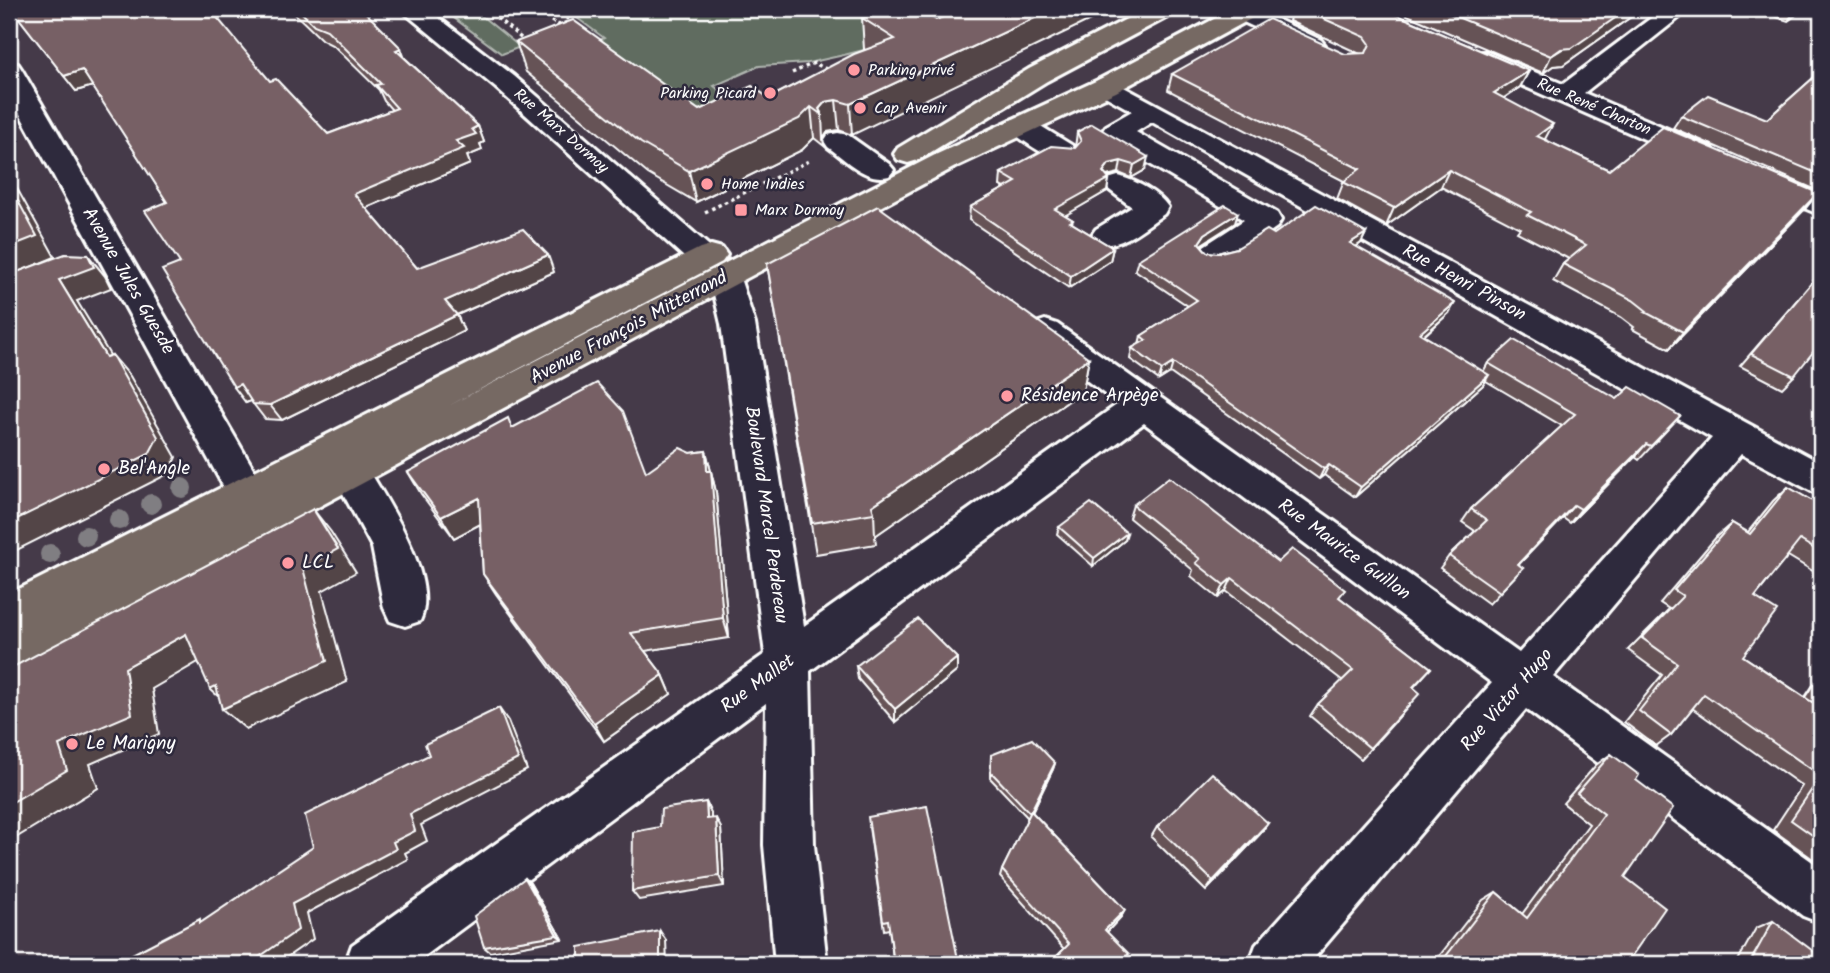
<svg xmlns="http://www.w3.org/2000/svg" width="1830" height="973" viewBox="0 0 1830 973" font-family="Kalam,sans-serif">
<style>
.green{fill:#606c61;stroke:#b0b6b0;stroke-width:2}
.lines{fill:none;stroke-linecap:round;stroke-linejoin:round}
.minor-casing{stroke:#fff;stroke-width:6}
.major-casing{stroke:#fff;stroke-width:6}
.path{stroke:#fff;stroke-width:3.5;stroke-dasharray:3.5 3.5;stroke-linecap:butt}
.minor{fill:#2f2a3d;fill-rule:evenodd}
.major{fill:#766964;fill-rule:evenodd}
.tree{fill:#807e82}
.wall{fill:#665357;stroke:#fff;stroke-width:2}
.shaded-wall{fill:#534447;stroke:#fff;stroke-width:2}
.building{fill:#776165;stroke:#fff;stroke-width:2}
.poi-dot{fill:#ff9aa2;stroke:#2f2a3d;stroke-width:2.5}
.labels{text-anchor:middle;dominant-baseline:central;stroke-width:5;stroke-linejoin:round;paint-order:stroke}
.far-poi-label{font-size:16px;fill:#fff;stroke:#2f2a3d;text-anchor:start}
.far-street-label{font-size:16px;fill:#fff;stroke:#2f2a3d}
.street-label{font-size:19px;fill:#fff;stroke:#2f2a3d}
.poi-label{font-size:19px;fill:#fff;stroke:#2f2a3d;text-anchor:start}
</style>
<rect width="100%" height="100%" fill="#453a49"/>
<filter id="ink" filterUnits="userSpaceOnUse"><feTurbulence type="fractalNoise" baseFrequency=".0143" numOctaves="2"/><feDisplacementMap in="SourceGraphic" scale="14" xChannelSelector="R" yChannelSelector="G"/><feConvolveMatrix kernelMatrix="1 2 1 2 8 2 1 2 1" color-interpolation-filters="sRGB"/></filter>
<g filter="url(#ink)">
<g class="green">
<polygon points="442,9 473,9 520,47 502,54"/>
<polygon points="565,9 1026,9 844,55 808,63 759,66 714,86 748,113 718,135 581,50 604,38"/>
</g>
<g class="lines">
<g class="minor-casing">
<g id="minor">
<polygon points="400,9 427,9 514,76 715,251 720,258 715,265 704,268 693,265 496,88"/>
<polygon points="1235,9 1255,9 1321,40 1325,45 1321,50 1303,50 1235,18 1232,13"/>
<polygon points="1663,9 1690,9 1584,93 1712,148 1716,154 1712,160 1702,163 1692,160 1469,62 1465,57 1469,52 1487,52 1563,84"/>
<polygon points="9,62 18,64 22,70 261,482 266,493 261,504 247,508 233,504 9,94"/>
<path d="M1107,78L1821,463V496L1741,454L1553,677L1821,868V923L1803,916L1526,709L1309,964H1249L1256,945L1492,683L1144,423L810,671L814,845L827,964H775L764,845L766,703L414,964H345L352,945L765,654L721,324L710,277L715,269L726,266L737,269L755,324L804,626L1118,404L1033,340L1028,332L1033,324L1045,320L1057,324L1519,653L1712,438L1152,122L1136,132L1277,213L1281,220L1277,227C1256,241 1230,267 1204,260L1199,253L1204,246L1244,220L1106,138L1102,132L1106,126L1132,111L1098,92L1094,86L1098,80Z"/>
<path d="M1021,118L1031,120L1073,146L1077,152L1073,158C1051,164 1030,144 1011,132L1007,126L1011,120Z"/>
<path d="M838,133L848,135L889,164L894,170L889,176C866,182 846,160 828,147L824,141L828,135Z"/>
<polygon points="1764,172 1821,195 1821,215 1754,187 1749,181 1754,175"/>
<path d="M1118,176C1135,180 1159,193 1168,207L1164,214C1144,227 1121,250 1096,243L1091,236L1096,229L1132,207L1103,185L1108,179Z"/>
<path d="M351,458L364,462C386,499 440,579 420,621L405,626L390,621L384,608L372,547L332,473L338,462Z"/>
</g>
</g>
<g class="major-casing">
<g id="major">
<polygon points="1146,9 1176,9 1173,14 1047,81 918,160 908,163 898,160 894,154 898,148 1029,69"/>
<polygon points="1233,9 1263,9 1260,14 1116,92 955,167 9,672 9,594 700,248 711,245 722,248 727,255 722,262 448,406 935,155 1098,80"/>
</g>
</g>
<g class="path">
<polyline points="486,9 527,43"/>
<polyline points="555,9 573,23"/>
<polyline points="551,21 559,25 570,21"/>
<polyline points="792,73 814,63 830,71"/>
<polyline points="705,212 811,160"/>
</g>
<use href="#minor" class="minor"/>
<use href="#major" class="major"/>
</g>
<g class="tree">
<circle cx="182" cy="488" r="10"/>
<circle cx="151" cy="504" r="10"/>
<circle cx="119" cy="520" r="10"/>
<circle cx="86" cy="536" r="10"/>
<circle cx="50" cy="554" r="10"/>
</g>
<g class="wall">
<polygon points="12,9 270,81 328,134 392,110 384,101 379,90 334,46 322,40 290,9 362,9 405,58 478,126 484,142 480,144 482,150 467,156 470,164 366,208 417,268 554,272 457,315 464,331 282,420 265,419 251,401 246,403 180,263 167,202 93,86 76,91"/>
<polygon points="917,9 852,135 839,130 827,132 823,138 824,146 814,138 802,150 696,202 648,174 526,72 516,42 699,110 769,98 865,50 864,49 862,18"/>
<polygon points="1292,9 1383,9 1529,71 1520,87 1504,98 1545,140 1609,170 1818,193 1804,210 1669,349 1632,329 1634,327 1621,317 1553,281 1563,264 1569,259 1517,232 1520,228 1441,187 1386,226 1337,199 1344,181 1168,90 1172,74 1358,53 1289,21"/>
<polygon points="1393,9 1642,9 1563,65 1553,66 1543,73"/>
<polygon points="1753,9 1804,9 1788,21"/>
<polygon points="1821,71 1821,192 1673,128 1681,116 1767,119"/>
<polygon points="1077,132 1145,170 1131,178 1119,173 1107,176 1109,179 1107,191 1065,215 1073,220 1072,223 1113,248 1110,261 1069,288 969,220 970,207 1005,188 1000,186 1001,173 1075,148"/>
<polygon points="1235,223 1202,244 1201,245 1207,252 1217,253 1237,248 1274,234 1366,233 1361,243 1356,247 1449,313 1424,336 1483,372 1488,363 1617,399 1680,416 1639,460 1635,457 1570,523 1563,518 1518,565 1523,568 1489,604 1440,568 1449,556 1475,531 1462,522 1471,509 1562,426 1486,381 1483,385 1355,497 1324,475 1319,479 1170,373 1159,380 1130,359 1132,348 1139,344 1141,336 1188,306 1135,270 1138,260"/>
<polygon points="767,264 1089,358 1083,391 875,536 876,544 816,554"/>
<polygon points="1821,272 1794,376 1782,388 1740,366"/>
<polygon points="512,428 646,472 691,453 706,451 716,492 729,638 645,651 663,675 671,694 604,741 496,594 483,574 480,524 454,538 421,494 408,472"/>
<polygon points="1788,487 1821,506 1821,576 1788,556 1755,597 1743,656 1805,697 1821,673 1821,855 1813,859 1773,830 1802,786 1692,708 1671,735 1656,746 1624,722 1662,675 1628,650 1669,609 1660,603 1717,536 1732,523 1748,532 1773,501"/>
<polygon points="1133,505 1278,562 1340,598 1431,668 1413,688 1410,705 1361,759 1310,716 1318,704 1343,681 1226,591 1218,598 1191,576 1193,570 1129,518"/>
<polygon points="1059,527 1125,540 1093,566 1057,534"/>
<polygon points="957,658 957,671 895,722 858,679 856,666"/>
<polygon points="1611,754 1636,780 1625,877 1626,964 1433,964 1483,900 1496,892 1522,914 1589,824 1563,803 1596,765"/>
<polygon points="991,755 1055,763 1053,769 1032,812 1125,910 1121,917 1107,932 1125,961 1121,964 1052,964 1055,958 1064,949 1000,877 1002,870 1028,818 990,778"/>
<polygon points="706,802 711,813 711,818 721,828 724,886 639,900 632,891 660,827"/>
<polygon points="1268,823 1260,834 1206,891 1151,837 1157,827"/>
<polygon points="869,827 959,964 894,964 889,929 884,930"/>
<polygon points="525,878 530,883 562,939 490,952 484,947"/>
<polygon points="1773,921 1821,964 1736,964 1756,928"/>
</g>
<g class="shaded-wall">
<polygon points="1054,9 1113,9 852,135 850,104"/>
<polygon points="1628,9 1642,9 1563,65 1553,66 1543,73 1551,56"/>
<polygon points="1796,9 1804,9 1788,21"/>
<polygon points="401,48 407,64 396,50"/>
<polygon points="82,70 93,86 76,91 64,76"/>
<polygon points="1529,71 1520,87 1486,110 1494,93"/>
<polygon points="836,100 839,130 827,132 823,138 822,115 819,109 825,102"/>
<polygon points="811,107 814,138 802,150 696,202 689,171"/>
<polygon points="1553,124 1544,141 1537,136"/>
<polygon points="478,126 484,142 480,144 482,150 467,156 470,164 362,210 354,194"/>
<polygon points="1148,157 1145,170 1131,178 1134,165"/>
<polygon points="1121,161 1119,173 1107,176 1109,179 1107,191 1054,222 1055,209 1103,172 1109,164"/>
<polygon points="1449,170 1441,187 1386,226 1394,208"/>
<polygon points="9,174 55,257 9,276"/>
<polygon points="1818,193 1804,210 1669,349 1683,332"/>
<polygon points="1238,213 1235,223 1202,244 1196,253 1199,243 1205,234"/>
<polygon points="1366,233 1361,243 1346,254 1350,243"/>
<polygon points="1113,248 1110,261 1069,288 1071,276"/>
<polygon points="88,255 105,276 111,288 77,301 124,378 106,357 59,280"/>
<polygon points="548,255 554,272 452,317 445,301"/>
<polygon points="1455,303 1449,313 1414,344 1420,333"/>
<polygon points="457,315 464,331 282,420 270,405"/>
<polygon points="112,355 130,376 176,457 168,474 9,554 9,523"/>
<polygon points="1089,358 1083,391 875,536 874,513 872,506"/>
<polygon points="1173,363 1170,373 1159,380 1162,370"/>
<polygon points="1489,375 1483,385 1355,497 1361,487"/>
<polygon points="240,384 252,400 246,403 234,387"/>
<polygon points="1646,444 1635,457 1570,523 1581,509"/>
<polygon points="706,451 716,492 729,638 723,618 707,471"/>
<polygon points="1329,465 1324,475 1319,479 1324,469"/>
<polygon points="479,498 490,519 454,538 441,517"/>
<polygon points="1574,505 1563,518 1507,577 1518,564"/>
<polygon points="313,509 331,532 356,572 322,591 347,682 246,729 222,709 229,706 210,689 303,568"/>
<polygon points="1127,533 1125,540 1093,566 1094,558"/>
<polygon points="1232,578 1226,591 1218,598 1224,585"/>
<polygon points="186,634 210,655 152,689 159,734 90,764 98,788 9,842 9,804 125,668"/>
<polygon points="957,658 957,671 895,722 895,709"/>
<polygon points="663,675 671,694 604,741 594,723"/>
<polygon points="499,708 508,721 527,770 421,825 427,841 405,853 408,859 307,913 313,939 277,964 249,964 292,904 393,842 410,814"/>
<polygon points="1055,763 1053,769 1029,819 1030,814"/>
<polygon points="706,802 711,813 711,830 707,819"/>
<polygon points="716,818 721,828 724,886 719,876"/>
<polygon points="1268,823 1260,834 1206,891 1213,881"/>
<polygon points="525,878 530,883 562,939 557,935"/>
<polygon points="1125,910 1121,917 1102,937 1105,930"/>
<polygon points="660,931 666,940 667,964 660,964"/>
</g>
<g class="building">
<polygon points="12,9 210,9 270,81 276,79 328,134 397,108 376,85 381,84 327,30 314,25 298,9 362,9 401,48 396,50 478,126 472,129 476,134 456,141 464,148 354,194 417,268 523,229 548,255 445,301 457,315 270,405 253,404 240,384 234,387 162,270 180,263 145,211 167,202 82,70 64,76"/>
<polygon points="885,9 917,9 936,20 962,9 1054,9 850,104 836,100 825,102 819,109 822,115 811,107 799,119 689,171 641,143 516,42 573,20 699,110 752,86 769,98 854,54 895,39 862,18"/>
<polygon points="1302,9 1383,9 1529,71 1494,93 1553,124 1537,136 1609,170 1663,127 1818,193 1683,332 1645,312 1647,311 1633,300 1563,264 1586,245 1527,215 1531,212 1449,170 1394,208 1343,182 1360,169 1172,74 1269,19 1345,54 1366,53 1370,44 1365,37"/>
<polygon points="1438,9 1628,9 1572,48 1561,49 1551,56"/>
<polygon points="1821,71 1821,175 1681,116 1708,95 1767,119"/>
<polygon points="1092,124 1148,157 1134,165 1121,161 1109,164 1103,172 1109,179 1055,209 1073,220 1070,222 1113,248 1071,276 970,207 1016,182 1001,173 1051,146 1075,148 1081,141 1077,132"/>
<polygon points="9,184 37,236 9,247"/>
<polygon points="1225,205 1238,213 1205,234 1199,243 1207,252 1217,253 1237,248 1267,230 1274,234 1316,205 1366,233 1350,243 1455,303 1420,333 1489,375 1361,487 1329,465 1324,469 1173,363 1162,370 1132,348 1146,340 1141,336 1197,300 1138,260"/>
<polygon points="878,206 1089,358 872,506 874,513 812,523 767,264"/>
<polygon points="65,254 88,255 94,267 59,280 106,357 112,355 158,437 149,454 9,523 9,275"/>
<polygon points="1821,272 1821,342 1794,376 1751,354"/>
<polygon points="1514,340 1617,399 1630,387 1680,416 1651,446 1646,444 1581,509 1574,505 1518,564 1523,568 1500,592 1449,556 1487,520 1471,509 1575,414 1488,363"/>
<polygon points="597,383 623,411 646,472 680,448 691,453 706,451 707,471 711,471 723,618 631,633 663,675 594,723 483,574 479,498 441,517 408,472 508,418 512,428"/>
<polygon points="1169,477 1278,562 1292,549 1345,590 1339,597 1431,668 1413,687 1420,693 1370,748 1318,704 1353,670 1232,578 1224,585 1196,563 1200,559 1133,505"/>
<polygon points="1788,487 1821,506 1821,553 1800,540 1755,597 1777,611 1743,656 1812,702 1821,688 1821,841 1791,820 1821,776 1704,694 1671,735 1639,711 1677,663 1642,638 1683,596 1674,590 1732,523 1750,534"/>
<polygon points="1091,503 1127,533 1094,558 1059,527"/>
<polygon points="313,509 338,549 303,568 327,661 222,709 216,686 210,689 186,634 125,668 132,714 59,745 67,770 9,804 9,669"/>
<polygon points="918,619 957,658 895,709 856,666"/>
<polygon points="499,708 518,759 410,814 415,831 393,842 396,849 292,904 298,930 249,964 113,964 200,919 200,923 313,847 305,815 429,755 425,744"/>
<polygon points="1032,739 1055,763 1030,813 991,772 991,755"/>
<polygon points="1611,754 1639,775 1636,780 1673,808 1625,877 1665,908 1626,964 1447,964 1443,960 1496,892 1527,918 1604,814 1577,793"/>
<polygon points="1212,773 1268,823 1213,881 1157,827"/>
<polygon points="706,802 707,819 716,818 719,876 632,891 633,832 660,827 661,809"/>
<polygon points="927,806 959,964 894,964 888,920 883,921 868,817"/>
<polygon points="1031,811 1125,910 1105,930 1129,954 1119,964 1060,964 1055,958 1069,944 1002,870"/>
<polygon points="525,878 557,935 484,947 474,916"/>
<polygon points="1773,921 1821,957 1821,964 1749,964"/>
<polygon points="660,931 660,964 579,964 579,947"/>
</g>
</g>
<g class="poi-dot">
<circle cx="854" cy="70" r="7"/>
<circle cx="770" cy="93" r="7"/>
<circle cx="860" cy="108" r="7"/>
<circle cx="707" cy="184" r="7"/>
<rect x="734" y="203" width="14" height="14" rx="3.5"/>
<circle cx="1007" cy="396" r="7"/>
<circle cx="104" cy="469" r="7"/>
<circle cx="288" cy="563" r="7"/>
<circle cx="72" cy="744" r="7"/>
</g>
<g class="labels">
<g class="far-poi-label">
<text x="868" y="70">Parking privé</text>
<text x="756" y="93" text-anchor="end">Parking Picard</text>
<text x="874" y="108">Cap Avenir</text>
<text x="721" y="184">Home Indies</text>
<text x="755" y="210">Marx Dormoy</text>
</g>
<g class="far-street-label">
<text transform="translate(1594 107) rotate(23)">Rue René Charton</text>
<text transform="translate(561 131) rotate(41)">Rue Marx Dormoy</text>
</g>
<g class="street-label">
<text transform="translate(128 281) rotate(60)">Avenue Jules Guesde</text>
<text transform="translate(1464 283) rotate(29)">Rue Henri Pinson</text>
<text transform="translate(629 328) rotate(-28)">Avenue François Mitterrand</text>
<text transform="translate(766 515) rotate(82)">Boulevard Marcel Perdereau</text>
<text transform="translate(1344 550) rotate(36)">Rue Maurice Guillon</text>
<text transform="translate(758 684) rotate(-36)">Rue Mallet</text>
<text transform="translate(1507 700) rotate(-49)">Rue Victor Hugo</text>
</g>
<g class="poi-label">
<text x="1021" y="396">Résidence Arpège</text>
<text x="118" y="469">Bel'Angle</text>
<text x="302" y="563">LCL</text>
<text x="86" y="744">Le Marigny</text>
</g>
</g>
<rect width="1830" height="973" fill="none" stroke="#2f2a3d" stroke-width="35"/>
<rect x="18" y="18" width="1795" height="938" fill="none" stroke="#fff" stroke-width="2.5" filter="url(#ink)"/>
</svg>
